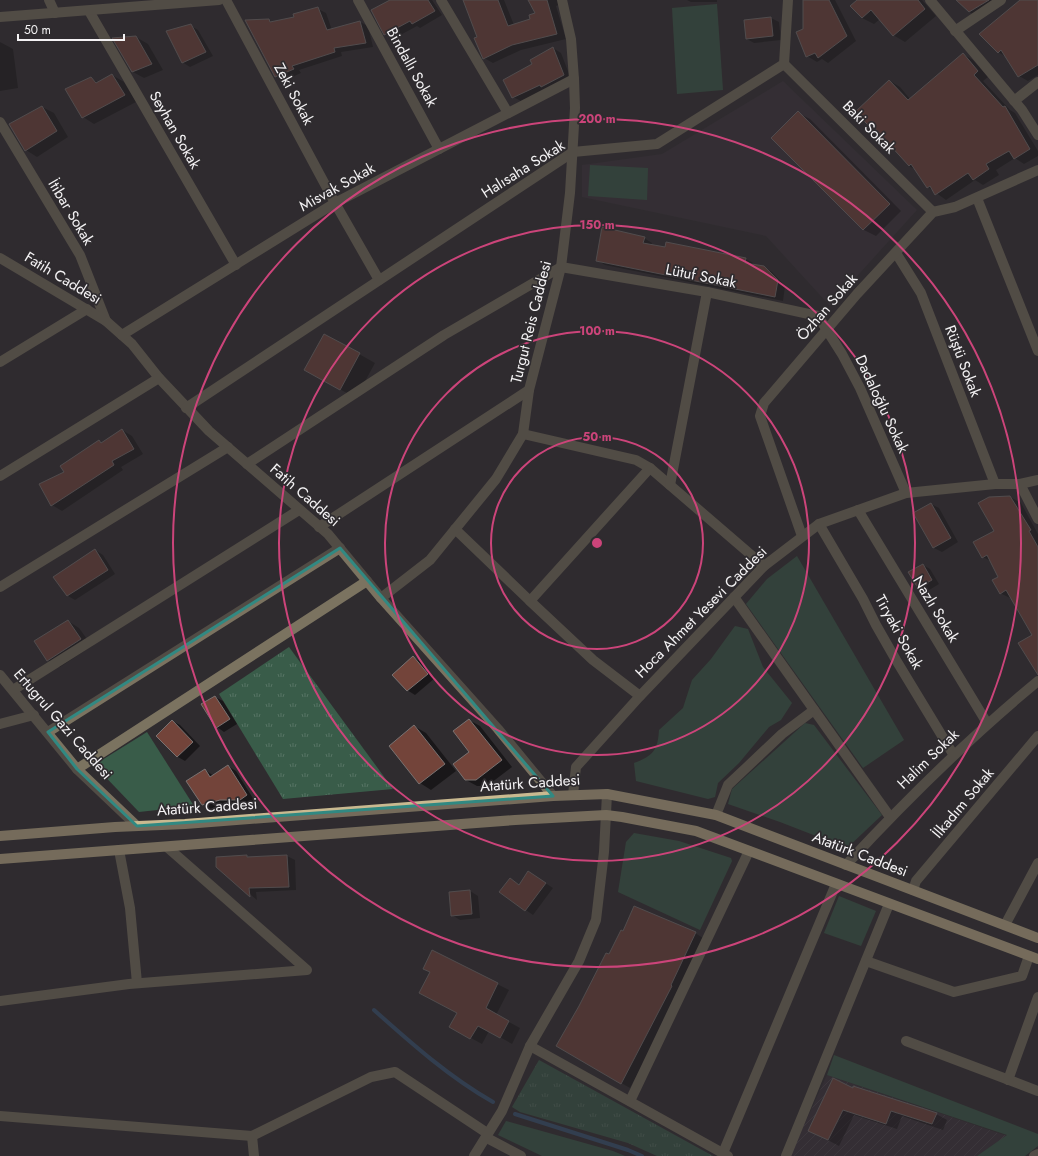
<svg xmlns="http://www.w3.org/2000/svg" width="1038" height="1156" viewBox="0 0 1038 1156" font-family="Jost,sans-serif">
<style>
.built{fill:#3a323a}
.industrial{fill:url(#industrial-furrows)}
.grass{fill:#395c49}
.park{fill:url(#park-tufts)}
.shadow{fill:#0007}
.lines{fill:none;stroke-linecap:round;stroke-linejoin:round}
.stream{stroke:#365477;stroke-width:4}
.building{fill:#73443a;stroke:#797271}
.minor{stroke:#7b7360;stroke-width:10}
.major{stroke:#c9b990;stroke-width:10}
.marked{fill:none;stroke:#318982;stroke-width:3;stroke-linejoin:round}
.ring{fill:none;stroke:#cc447a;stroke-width:2}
.labels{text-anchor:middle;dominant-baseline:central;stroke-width:3.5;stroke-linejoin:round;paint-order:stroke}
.street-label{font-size:15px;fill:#f4f2f4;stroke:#2f2c2f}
.centre{fill:#cc447a;stroke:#2f2c2f;stroke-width:2}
.ring-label{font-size:12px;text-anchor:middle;font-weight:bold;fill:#cc447a;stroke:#2f2c2f;stroke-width:3.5;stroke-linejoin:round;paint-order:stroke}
</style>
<defs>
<pattern id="industrial-furrows" width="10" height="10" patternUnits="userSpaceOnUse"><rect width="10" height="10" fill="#3a323a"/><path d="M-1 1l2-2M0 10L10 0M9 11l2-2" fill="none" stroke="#4d464d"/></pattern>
<pattern id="park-tufts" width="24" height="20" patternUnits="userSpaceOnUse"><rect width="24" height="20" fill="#395c49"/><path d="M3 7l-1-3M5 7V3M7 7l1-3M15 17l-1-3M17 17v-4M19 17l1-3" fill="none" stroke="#567464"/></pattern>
</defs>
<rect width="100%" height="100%" fill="#2f2c2f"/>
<polygon class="built" points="783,81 917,210 830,306 766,236 582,197 582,165 662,154"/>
<polygon class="industrial" points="827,1075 1007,1136 977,1156 790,1156"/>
<g class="grass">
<polygon points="717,4 723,90 677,94 672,8"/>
<polygon points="590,165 648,168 647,200 588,196"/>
<polygon points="797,556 904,740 863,768 746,604 767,579"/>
<path d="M735,626L748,629L763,667L792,703L781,720L769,727L739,763L718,783L715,797L708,799L636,781L634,763C653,756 658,750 659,730L683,708L692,680L711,659Z"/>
<polygon points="805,723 814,725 882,815 847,848 780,822 728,804 732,789"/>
<polygon points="147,732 194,806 139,812 94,765"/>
<polygon points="634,833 679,841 731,858 732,861 700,930 618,892 626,842"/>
<polygon points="839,896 876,911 861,946 824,933"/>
<polygon points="834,1055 1038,1134 1038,1146 1025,1156 977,1156 1007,1135 827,1075"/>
<polygon points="506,1121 613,1151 625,1156 542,1156 498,1135"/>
</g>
<g class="park">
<polygon points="289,647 393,789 283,799 219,694"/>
<polygon points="539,1060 713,1156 657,1156 628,1143 520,1112 512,1107"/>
</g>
<g class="shadow">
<polygon points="392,0 432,0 442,15 420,28 417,26 393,39 385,34"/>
<polygon points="464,0 504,0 514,25 531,19 537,14 529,0 559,0 561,4 556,6 566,39 521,50 493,63 484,58 479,38"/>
<polygon points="687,0 717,0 717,2 691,2"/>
<polygon points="804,0 835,0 856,41 828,63 822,59 817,62 807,56 804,30"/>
<polygon points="859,0 922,0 936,16 905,42 893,35 880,19 874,24 862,18"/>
<polygon points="958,0 1002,0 977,16 969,12"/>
<polygon points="1028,0 1038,0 1038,75 1028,81 1019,76 1008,58 998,52"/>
<polygon points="318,9 326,13 332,30 360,22 368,26 373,47 341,52 342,56 299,70 301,73 283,81 276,77 269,20 273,22 295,18"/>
<polygon points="771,18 779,22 781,40 754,43 747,39"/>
<polygon points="191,26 198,30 213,56 190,67 182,62"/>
<polygon points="136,37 148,44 163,70 144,78 133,72"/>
<polygon points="0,42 13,49 18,88 0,91"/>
<polygon points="553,48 561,53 571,79 521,101 513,97 533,64"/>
<polygon points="963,54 973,60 988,77 983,81 1010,110 1015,113 1038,151 1038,156 1024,164 1015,158 996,170 999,175 983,185 975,180 946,200 928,187 916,170 909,166 878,130 869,125 857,112 890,81 900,87 910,99"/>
<polygon points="112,75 124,82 136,102 94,124 83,117 91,78 99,83"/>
<polygon points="42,107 54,113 68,137 37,157 26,150"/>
<polygon points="798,113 810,119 901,211 876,236 864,230 773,138"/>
<polygon points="644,238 652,243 651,245 666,248 667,243 746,259 753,263 753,265 764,267 772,272 785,286 783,301 605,265 597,260"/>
<polygon points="325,335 375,363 356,398 321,379"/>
<polygon points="122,430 132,436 143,454 121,467 123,470 62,511 52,505 65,472 100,441 102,443"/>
<polygon points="1010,497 1021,503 1038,534 1038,625 1012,599 1000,593 1000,577 992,562 983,557"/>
<polygon points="931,504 939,508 958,542 942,552 934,548 915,514"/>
<polygon points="95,550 103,555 115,574 75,600 68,596"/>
<polygon points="923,565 930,569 939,584 926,592 919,588 910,572"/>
<polygon points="68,621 79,628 92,646 60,667 48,660"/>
<polygon points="413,657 420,661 435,678 415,695 407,690"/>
<polygon points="215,697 223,701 237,724 224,732 217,727"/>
<polygon points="469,720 480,726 512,767 487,786 477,786 466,780 470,752"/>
<polygon points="172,721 180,725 200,746 185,761 178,757 157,736"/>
<polygon points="414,726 426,733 456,771 431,790 420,783"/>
<polygon points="228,766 236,771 254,800 248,804 228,804 210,809 203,804 205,770 214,776"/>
<polygon points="246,856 250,858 287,856 295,860 296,890 256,892 257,900 217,866"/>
<polygon points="536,877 553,888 533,915 500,892 510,879 520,885"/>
<polygon points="470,891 478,896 480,918 460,920 452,915"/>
<polygon points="695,933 703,938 654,1043 630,1088 557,1046 610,956"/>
<polygon points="433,952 509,990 496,1015 520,1028 512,1044 489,1031 482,1044 462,1033 458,1013 431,972"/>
<polygon points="853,1089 936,1114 947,1120 943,1130 902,1116 897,1129 854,1115 839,1146 809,1130"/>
</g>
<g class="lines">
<g class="stream">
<path d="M374,1010C411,1043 449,1077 493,1102"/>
<polyline points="515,1114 628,1150 642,1156"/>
</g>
</g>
<g class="building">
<polygon points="390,0 428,0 435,11 412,24 410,21 384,35 371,10"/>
<polygon points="463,0 498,0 508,26 530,19 529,15 535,13 528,0 547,0 557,34 512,45 483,59 474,38 477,37"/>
<polygon points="803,0 829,0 847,36 818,58 815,53 806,57 796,32 803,29"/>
<polygon points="857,0 918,0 925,9 893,36 871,10 862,18 850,6"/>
<polygon points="956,0 989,0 969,12"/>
<polygon points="1020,0 1038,0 1038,65 1018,77 1001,50 998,53 979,34"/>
<polygon points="318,7 327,30 360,21 366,43 334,48 335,52 292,66 294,69 275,77 245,20 269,19 270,22 294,17 293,14"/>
<polygon points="771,17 773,36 746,39 744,20"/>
<polygon points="191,24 206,52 182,63 166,31"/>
<polygon points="136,36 152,64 132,72 112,38"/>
<polygon points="553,47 564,75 541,87 540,85 512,98 503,80 532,64 530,60"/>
<polygon points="963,53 978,71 974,75 1003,107 1005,106 1030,149 1014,159 1009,151 986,164 989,169 973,180 968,173 935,195 930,186 927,188 911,164 909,166 870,123 868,125 855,112 889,80 908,100"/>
<polygon points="112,74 125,95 82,118 65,89 91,77 96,83"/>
<polygon points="42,106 57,131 25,151 9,124"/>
<polygon points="798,111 890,204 863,230 771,138"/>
<polygon points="602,227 645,237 643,243 665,247 666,242 746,258 745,263 764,266 778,280 775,297 596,261"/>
<polygon points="324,334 360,353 340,390 304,370"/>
<polygon points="122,429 134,449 112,461 114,465 51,506 39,484 64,472 60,466 99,440 101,443"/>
<polygon points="1010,496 1031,530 1029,531 1038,547 1038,675 1018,643 1032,635 1006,590 1000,594 992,580 998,577 987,555 982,558 973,542 994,531 978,503 989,497"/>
<polygon points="931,503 951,538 933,548 913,513"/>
<polygon points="95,549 108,570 67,596 53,577"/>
<polygon points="923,564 932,580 918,588 908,572"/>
<polygon points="68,620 81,639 47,661 34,641"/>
<polygon points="413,656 428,674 407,691 392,675"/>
<polygon points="215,696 230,719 216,728 201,704"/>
<polygon points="469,719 502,760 476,780 465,780 453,764 469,752 453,731"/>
<polygon points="172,720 193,742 177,757 156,736"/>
<polygon points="414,725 445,764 419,784 389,746"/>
<polygon points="228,765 247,795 240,800 220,800 202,805 186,781 205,769 210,777"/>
<polygon points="247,855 247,857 287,855 289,887 249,888 250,897 216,867 216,857"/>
<polygon points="528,871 546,883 525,911 499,892 510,878 519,885"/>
<polygon points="470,890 472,914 451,916 449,892"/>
<polygon points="634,906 696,932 671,985 672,986 621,1084 556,1046 579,1006 606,953 609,954 621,930 623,931"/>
<polygon points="432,950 498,983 486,1008 509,1021 500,1038 478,1026 470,1039 449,1027 457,1013 419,993 430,972 423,969"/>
<polygon points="833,1078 853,1088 853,1086 937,1113 932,1124 891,1111 886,1124 843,1110 828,1140 808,1131"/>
</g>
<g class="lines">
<g class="minor">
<polyline points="49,0 55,13"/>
<polyline points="226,0 335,203 379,280"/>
<polyline points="358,0 439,149"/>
<polyline points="441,0 508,113"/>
<polyline points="930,0 1022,110 1038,135"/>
<polyline points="89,11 236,265"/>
<polyline points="0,17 219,0"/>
<polyline points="955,31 1001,0"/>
<polyline points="784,64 933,212"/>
<polyline points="1014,101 1038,82"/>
<polyline points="0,122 80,255 106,321"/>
<polyline points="977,198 1038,351"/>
<polyline points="896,253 921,293 995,484"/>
<polyline points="0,258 106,321 132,344 159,378 209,431 328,534 381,598 498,729 553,796"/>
<polyline points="122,335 335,203 574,79"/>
<polyline points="0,362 87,309"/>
<polyline points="186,408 573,152 657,144 784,64 788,0"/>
<polyline points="523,434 636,460 650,468 764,566"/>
<polyline points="247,464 444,335 561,267 707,292 818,316 842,354 860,388 906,493"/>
<polyline points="0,476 159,378"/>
<polyline points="1020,484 1038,519"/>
<polyline points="670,485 707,292"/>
<polyline points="858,510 987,723"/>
<polyline points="819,524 863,599 876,625 896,660 953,754"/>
<polyline points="319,527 529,390"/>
<polyline points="455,529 530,601"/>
<polyline points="802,536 760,416 764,403 857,294 933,212 955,207 1038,170"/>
<polyline points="0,587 228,447"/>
<polyline points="734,597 890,817"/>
<polyline points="381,598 430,560 496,479 523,434 529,390 561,267 570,193 575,108 574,79 571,39 562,0"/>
<polyline points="0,675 77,769 137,826"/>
<polyline points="13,690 299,510"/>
<polyline points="640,696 593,660 530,601 650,468"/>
<polyline points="0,724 34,715"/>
<polyline points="48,732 340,548"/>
<polyline points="77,769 367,581"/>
<polyline points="573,795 576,767 640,696 764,566 819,524 906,493 995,484 1020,484 1038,480"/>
<polyline points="716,815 728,785 782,734 814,710"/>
<polyline points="119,850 130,908 137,983"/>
<path d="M846,865C907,799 969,738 1038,681"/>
<polyline points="913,890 916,881 1038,736"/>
<polyline points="1005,925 1038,863"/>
<polyline points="866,961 954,992 1022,976 1029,956"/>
<polyline points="0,1001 129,984 307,970 167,847"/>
<polyline points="906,1041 1038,1091"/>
<polyline points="530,1046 728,1156"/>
<polyline points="1008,1080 1038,997"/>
<polyline points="630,1101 749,851"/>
<polyline points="0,1116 252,1136 371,1077 395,1072 487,1133 487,1138 521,1156"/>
<polyline points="252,1136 254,1156"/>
<polyline points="723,1153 836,884"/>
<polyline points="474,1156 502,1111 530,1046 579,961 596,920 604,852 607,794"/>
<polyline points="786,1156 889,904"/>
<polyline points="1034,1156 1038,1154"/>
</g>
<g class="major">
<polyline points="0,836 115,827 185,824 553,796 607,794 716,815 1038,938"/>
<polyline points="0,859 515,820 606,815 622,817 696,831 1038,959"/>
</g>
</g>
<path d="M0 0H1038V1156H0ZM340,548L553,796L137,826L77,769L48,732Z" fill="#2f2c2f" fill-opacity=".55" fill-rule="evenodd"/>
<path class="marked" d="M340,548L553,796L137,826L77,769L48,732Z"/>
<g class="ring">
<circle cx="597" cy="543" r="106"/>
<circle cx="597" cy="543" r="212"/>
<circle cx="597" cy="543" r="318"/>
<circle cx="597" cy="543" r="424"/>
</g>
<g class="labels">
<g class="street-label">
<text transform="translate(412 67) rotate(61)">Bindallı Sokak</text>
<text transform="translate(294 94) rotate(62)">Zeki Sokak</text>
<text transform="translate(869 127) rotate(45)">Baki Sokak</text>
<text transform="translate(175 130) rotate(60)">Seyhan Sokak</text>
<text transform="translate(523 169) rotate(-32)">Halısaha Sokak</text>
<text transform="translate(337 187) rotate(-29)">Misvak Sokak</text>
<text transform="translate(71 212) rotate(59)">İtibar Sokak</text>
<text transform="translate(701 276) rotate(11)">Lütuf Sokak</text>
<text transform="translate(63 278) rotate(31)">Fatih Caddesi</text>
<text transform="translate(827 307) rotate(-49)">Özhan Sokak</text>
<text transform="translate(531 322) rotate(-76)">Turgut Reis Caddesi</text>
<text transform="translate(963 361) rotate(69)">Rüştü Sokak</text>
<text transform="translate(882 404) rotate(65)">Dadaloğlu Sokak</text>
<text transform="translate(305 495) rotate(41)">Fatih Caddesi</text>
<text transform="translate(936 609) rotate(59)">Nazlı Sokak</text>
<text transform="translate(701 612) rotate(-45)">Hoca Ahmet Yesevi Caddesi</text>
<text transform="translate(899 632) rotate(61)">Tiryaki Sokak</text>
<text transform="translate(63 724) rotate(49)">Ertugrul Gazi Caddesi</text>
<text transform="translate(928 759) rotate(-44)">Halim Sokak</text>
<text transform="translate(530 783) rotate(-4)">Atatürk Caddesi</text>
<text transform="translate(963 803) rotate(-50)">İlkadım Sokak</text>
<text transform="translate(207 807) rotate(-4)">Atatürk Caddesi</text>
<text transform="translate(860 854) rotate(21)">Atatürk Caddesi</text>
</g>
</g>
<circle cx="597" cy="543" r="6" class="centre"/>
<g class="ring-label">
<text x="597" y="123">200 m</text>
<text x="597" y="229">150 m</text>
<text x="597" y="335">100 m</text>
<text x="597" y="441">50 m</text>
</g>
<path d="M18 34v6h106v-6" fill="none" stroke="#f4f2f4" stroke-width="2"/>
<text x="24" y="34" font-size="12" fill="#f4f2f4" stroke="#2f2c2f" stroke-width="3" paint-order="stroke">50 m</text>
</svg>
